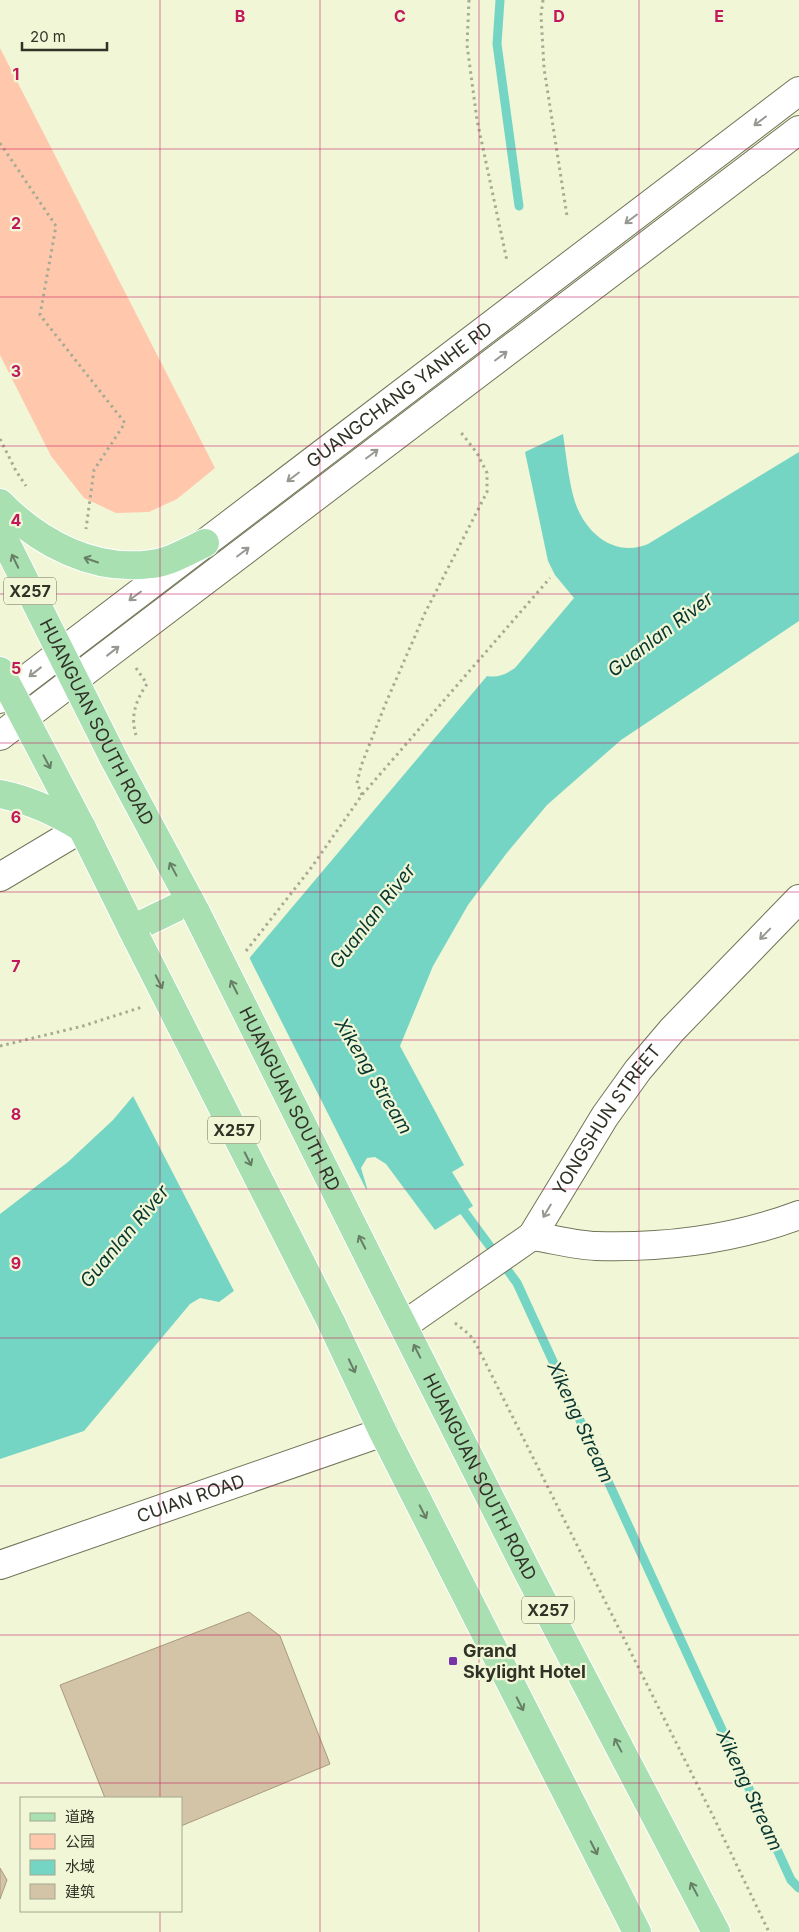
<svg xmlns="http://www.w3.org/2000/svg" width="799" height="1932" viewBox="0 0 799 1932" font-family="Inter,'Noto Sans SC',sans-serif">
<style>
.green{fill:#ffc8ac}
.water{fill:#75d5c4}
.pier{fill:#f1f6d6}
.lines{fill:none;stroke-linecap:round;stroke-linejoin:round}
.stream{stroke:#75d5c4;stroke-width:9}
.building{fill:#d4c4a7;stroke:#a9997e}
.minor-casing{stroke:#717559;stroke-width:30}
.major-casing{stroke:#fff;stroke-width:30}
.path{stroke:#a7ab93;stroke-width:3;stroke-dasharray:2.5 4;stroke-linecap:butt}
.minor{stroke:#fff;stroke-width:28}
.major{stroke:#a9e0b2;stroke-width:28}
.major-bridge-casing{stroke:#fff;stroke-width:30;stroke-linecap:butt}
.major-bridge{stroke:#a9e0b2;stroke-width:28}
.oneway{stroke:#989892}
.oneway2{stroke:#678065}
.grid{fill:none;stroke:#c2185b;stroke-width:1;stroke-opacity:0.55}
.poi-dot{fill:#7834a8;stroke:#f1f6d6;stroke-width:2}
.labels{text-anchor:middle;stroke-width:4.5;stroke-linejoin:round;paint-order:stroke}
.shield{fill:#f1f6d6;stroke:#6b6d5b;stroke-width:1}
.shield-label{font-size:16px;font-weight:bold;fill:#313226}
.street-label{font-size:18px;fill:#313226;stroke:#f1f6d6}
.poi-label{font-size:18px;font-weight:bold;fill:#313226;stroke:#f1f6d6;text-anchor:start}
.water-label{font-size:19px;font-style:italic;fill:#073630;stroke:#f1f6d6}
.grid-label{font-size:16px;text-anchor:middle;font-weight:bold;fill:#c2185b;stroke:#f1f6d6;stroke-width:4.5;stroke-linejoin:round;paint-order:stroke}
</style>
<rect width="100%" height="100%" fill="#f1f6d6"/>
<path class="green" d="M0,48L215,468L177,499L149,512L116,513L84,498L51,456L0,355Z"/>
<path class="water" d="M563,434C566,454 568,475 573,495C581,529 612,559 648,544L799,452V621L621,740L547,805L506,854L468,905L433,966L400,1046L464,1165L452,1172L473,1206L435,1230L386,1164L375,1157L367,1158L361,1168L367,1188L364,1194L219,1302L200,1298L190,1304L84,1431L0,1459V1214L68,1162L113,1120L487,676C499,678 506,674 515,668L574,598L555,575L548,561L525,452Z"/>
<path class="pier" d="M249,957L368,1193L366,1196L356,1204L235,1293L132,1094Z"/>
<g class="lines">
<path class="stream" d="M500,0L497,44L519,206
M458,1203L517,1283L791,1880L799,1888"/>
</g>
<path class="building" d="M249,1612L280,1636L330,1764L181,1826V1798H105L60,1685Z
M0,1868L7,1880L0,1899Z"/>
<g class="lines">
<g class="minor-casing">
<g id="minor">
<path id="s1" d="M0,699L799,91"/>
<path d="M0,736L799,130"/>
<path d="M0,877L82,828"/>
<path d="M532,1236C553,1239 575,1245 596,1246C664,1248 735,1239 799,1215"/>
<path id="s2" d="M404,1325L532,1236L605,1116L638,1070L672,1030L799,899"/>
<path id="s3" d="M0,1565L383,1432"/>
</g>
</g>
<g class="major-casing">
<g id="major">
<path d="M0,503C39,543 94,572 151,564C170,562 188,551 205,543"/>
<path id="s4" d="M0,531L114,759L196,912"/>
<path d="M0,671L82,828L137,939"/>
<path d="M0,794C30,800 56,812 82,828"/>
<path d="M132,929L190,901"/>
<path id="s5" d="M383,1286L527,1571L716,1932"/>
<path d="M331,1322L383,1432L637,1932"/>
</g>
</g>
<path class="path" d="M469,0L467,45L477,120L507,261
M543,0L541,15L544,68L567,216
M0,143L56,226L40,315L125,423L94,470L86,529
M0,439L16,471L26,486
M136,668L147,684C136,700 130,716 136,735
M362,795L357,783L361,766L385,705L425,613L487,492V473L477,453L459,430
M246,951L311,868L362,795L550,578
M0,1046L83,1026L142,1007
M455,1323L470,1335L476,1344L714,1818L769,1932"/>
<use href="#minor" class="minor"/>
<use href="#major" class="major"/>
<g class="major-bridge-casing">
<g id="major-bridge">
<path id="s6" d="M196,912L383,1286"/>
<path d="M137,939L331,1322"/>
</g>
</g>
<use href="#major-bridge" class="major-bridge"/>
</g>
<defs><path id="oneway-shaft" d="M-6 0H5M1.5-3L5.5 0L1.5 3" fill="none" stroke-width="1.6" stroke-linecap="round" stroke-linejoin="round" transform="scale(1.25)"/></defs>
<g class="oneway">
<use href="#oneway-shaft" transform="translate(760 121) rotate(143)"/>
<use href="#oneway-shaft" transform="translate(631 219) rotate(143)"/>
<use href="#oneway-shaft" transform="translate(501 356) rotate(-37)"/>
<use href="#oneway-shaft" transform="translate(372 454) rotate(-37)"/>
<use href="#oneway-shaft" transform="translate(293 477) rotate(143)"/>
<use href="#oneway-shaft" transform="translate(243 552) rotate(-37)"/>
<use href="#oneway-shaft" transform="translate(135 596) rotate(143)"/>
<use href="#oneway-shaft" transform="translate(113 651) rotate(-38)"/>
<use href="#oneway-shaft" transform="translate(35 672) rotate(142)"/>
<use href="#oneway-shaft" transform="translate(765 934) rotate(134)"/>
<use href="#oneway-shaft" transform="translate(547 1211) rotate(121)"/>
</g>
<g class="oneway2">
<use href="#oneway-shaft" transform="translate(91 560) rotate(-161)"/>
<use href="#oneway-shaft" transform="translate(15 561) rotate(-116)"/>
<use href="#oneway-shaft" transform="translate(47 762) rotate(62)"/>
<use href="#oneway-shaft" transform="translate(173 869) rotate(-118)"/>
<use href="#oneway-shaft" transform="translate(159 982) rotate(63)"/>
<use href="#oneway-shaft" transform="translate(234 987) rotate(-117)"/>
<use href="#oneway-shaft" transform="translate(248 1159) rotate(63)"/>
<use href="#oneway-shaft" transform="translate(362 1242) rotate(-117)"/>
<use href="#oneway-shaft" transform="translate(417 1351) rotate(-117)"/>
<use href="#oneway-shaft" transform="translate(352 1366) rotate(65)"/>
<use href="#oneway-shaft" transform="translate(423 1512) rotate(63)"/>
<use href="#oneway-shaft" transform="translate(520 1704) rotate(63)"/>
<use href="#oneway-shaft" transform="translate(618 1745) rotate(-118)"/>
<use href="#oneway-shaft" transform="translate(594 1848) rotate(63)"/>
<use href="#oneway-shaft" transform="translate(694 1889) rotate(-118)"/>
</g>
<path class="grid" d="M160,0V1798M320,0V1932M479,0V1932M639,0V1932M0,149H799M0,297H799M0,446H799M0,594H799M0,743H799M0,892H799M0,1040H799M0,1189H799M0,1338H799M0,1486H799M0,1635H799M0,1783H799M160,1911V1932"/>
<rect class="poi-dot" x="448" y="1656" width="10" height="10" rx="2.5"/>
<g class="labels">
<g class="shield">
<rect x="4" y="577.5" width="52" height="27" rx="4"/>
<rect x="208" y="1116.5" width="52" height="27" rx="4"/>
<rect x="522" y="1596.5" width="52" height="27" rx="4"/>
</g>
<g class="shield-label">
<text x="30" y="597">X257</text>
<text x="234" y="1136">X257</text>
<text x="548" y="1616">X257</text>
</g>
<g class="street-label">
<text dy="6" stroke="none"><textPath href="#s1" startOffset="502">GUANGCHANG YANHE RD</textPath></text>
<text dy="6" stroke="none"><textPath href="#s4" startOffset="214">HUANGUAN SOUTH ROAD</textPath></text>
<text dy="6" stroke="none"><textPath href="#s6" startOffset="209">HUANGUAN SOUTH RD</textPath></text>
<text dy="6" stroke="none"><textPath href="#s2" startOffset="294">YONGSHUN STREET</textPath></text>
<text dy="6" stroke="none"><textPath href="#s5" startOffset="214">HUANGUAN SOUTH ROAD</textPath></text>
<text dy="6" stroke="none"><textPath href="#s3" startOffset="202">CUIAN ROAD</textPath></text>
</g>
<g class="poi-label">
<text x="463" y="1657">Grand<tspan x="463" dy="21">Skylight Hotel</tspan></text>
</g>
<g class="water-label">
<text transform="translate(660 634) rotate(-37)" y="7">Guanlan River</text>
<text transform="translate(372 916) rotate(-52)" y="7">Guanlan River</text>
<text transform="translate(374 1076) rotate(59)" y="7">Xikeng Stream</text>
<text transform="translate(124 1236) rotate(-50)" y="7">Guanlan River</text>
<text transform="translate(581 1422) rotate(65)" y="7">Xikeng Stream</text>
<text transform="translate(750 1790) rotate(65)" y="7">Xikeng Stream</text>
</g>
</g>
<g class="grid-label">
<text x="240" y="22">B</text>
<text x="400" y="22">C</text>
<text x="559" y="22">D</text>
<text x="719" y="22">E</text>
<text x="16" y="80">1</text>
<text x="16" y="229">2</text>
<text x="16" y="377">3</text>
<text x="16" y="526">4</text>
<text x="16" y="674">5</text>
<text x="16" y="823">6</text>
<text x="16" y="972">7</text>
<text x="16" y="1120">8</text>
<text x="16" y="1269">9</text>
</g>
<rect x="20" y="1797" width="162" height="115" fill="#f1f6d6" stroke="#a4a890"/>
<rect x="30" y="1813" width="25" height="8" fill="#a9e0b2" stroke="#a4a890"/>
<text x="65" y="1822" font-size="15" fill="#313226">道路</text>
<rect x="30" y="1834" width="25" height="15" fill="#ffc8ac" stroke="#a4a890"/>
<text x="65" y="1847" font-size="15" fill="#313226">公园</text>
<rect x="30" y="1860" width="25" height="15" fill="#75d5c4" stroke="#a4a890"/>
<text x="65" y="1872" font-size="15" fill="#313226">水域</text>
<rect x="30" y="1884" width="25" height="15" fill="#d4c4a7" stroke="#a4a890"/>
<text x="65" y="1897" font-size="15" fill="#313226">建筑</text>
<path d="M22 42v8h85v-8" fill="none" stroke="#313226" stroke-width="2.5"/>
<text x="30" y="42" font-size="15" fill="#313226" stroke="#f1f6d6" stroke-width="4" paint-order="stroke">20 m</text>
</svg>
